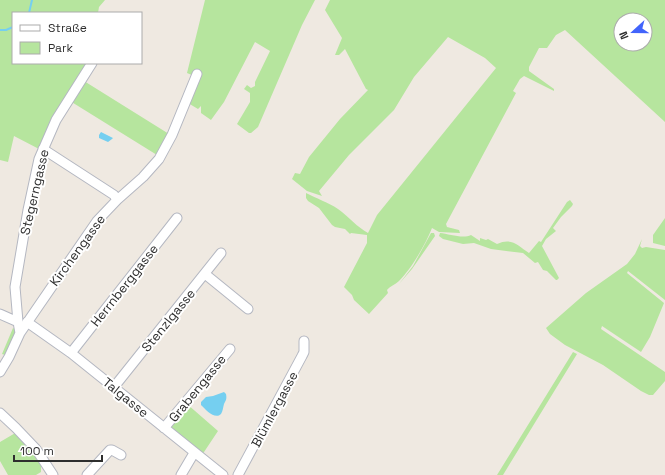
<svg xmlns="http://www.w3.org/2000/svg" width="665" height="475" viewBox="0 0 665 475" font-family="'Space Grotesk',sans-serif">
<style>
.green{fill:#b6e59e;fill-rule:evenodd}
.water{fill:#75cff0}
.lines{fill:none;stroke-linecap:round;stroke-linejoin:round}
.stream{stroke:#75cff0;stroke-width:2}
.minor-casing{stroke:#b4b7c1;stroke-width:11}
.minor{stroke:#fff;stroke-width:9}
.labels{text-anchor:middle;stroke-width:4;stroke-linejoin:round;paint-order:stroke}
.street-label{font-size:13px;fill:#2e2e2e;stroke:#fff}
</style>
<rect width="100%" height="100%" fill="#efe9e1"/>
<path class="green" d="M0,0H105L99,7L98,13H13V63H87L39,149L14,136L8,162L0,160Z
M205,0H315L302,25L258,127L251,133H249L237,124L250,102V93L244,89L247,85L251,88L255,86V82L270,51L255,42L224,102L211,120L201,113V106L198,109L188,103L199,78L187,73Z
M330,0H665V122L565,30L556,35L547,48H539L529,67V71L554,89V91L524,76L520,79L513,91L516,93L446,224L447,227L459,230L460,233L439,232L432,228C425,245 412,268 399,281C395,285 390,286 387,290L388,293L369,314L354,300L352,295L344,287L367,243V235L351,233L350,234L345,229L335,227L332,225L319,208L308,201L306,198V193C317,199 328,202 338,209C349,217 357,227 368,233L377,215L496,68L485,58L448,37L414,77L394,110L349,155L319,191L322,196L307,191L292,179L295,173L300,174L309,157L340,119L368,90L366,89L345,49L339,55H335L342,38L325,10ZM621,20H645V44H621Z
M84,81L169,134L157,155L70,101Z
M570,200L573,204L572,206L561,217L553,228L556,231L546,239L542,246L559,278L557,280H556L547,271L543,270L538,262L535,263L523,253L491,249L474,243L463,244L443,239L439,236L440,233C449,234 463,239 471,235L480,241V238L486,240L488,239L497,244C512,237 518,246 529,253L539,241L541,242L567,202Z
M665,218V246L653,243V235Z
M431,233H434L435,236L412,269L399,284L413,266Z
M642,239L640,246L642,248L646,247L665,250V300L628,271L627,273L664,303L650,337L641,352L602,326L601,329L665,372V381L653,395H649L641,391L603,365L565,345L550,334L546,328L586,293L627,264L635,254Z
M13,328L16,330L8,356L2,354Z
M573,352L577,354L503,475H497Z
M187,404L218,431L202,455L171,429V425Z
M17,432L31,448L41,464V472L36,475H8L0,461V442Z"/>
<path class="water" d="M101,132L113,138L112,139L108,142L99,138V135Z
M224,392L226,394C227,399 226,400 224,404C223,407 223,411 221,414C215,420 206,410 201,405V402L206,397L213,396Z"/>
<g class="lines">
<path class="stream" d="M29,13L32,0
M0,30H6L13,27"/>
<g class="minor-casing">
<path id="minor" d="M43,149L114,195L117,200
M205,274L248,309
M0,314L18,322
M27,322L71,353L223,475
M20,333L18,322L15,287L28,210L39,159L56,120L92,63
M71,353L177,218
M0,372L9,357L20,333L97,221L117,200L143,177L159,159L172,135L197,74
M114,387L221,253
M0,413L16,428L36,449L53,475
M164,428L230,349
M87,475L110,450H112L121,455
M181,475L194,453
M238,475L302,356L304,352V341"/>
</g>
<use href="#minor" class="minor"/>
</g>
<g class="labels">
<g class="street-label">
<text transform="translate(34 192) rotate(-77)" y="5">Stegerngasse</text>
<text transform="translate(77 250) rotate(-54)" y="5">Kirchengasse</text>
<text transform="translate(124 285) rotate(-52)" y="5">Herrnberggasse</text>
<text transform="translate(168 320) rotate(-51)" y="5">Stenzlgasse</text>
<text transform="translate(197 388) rotate(-51)" y="5">Grabengasse</text>
<text transform="translate(126 397) rotate(39)" y="5">Talgasse</text>
<text transform="translate(274 409) rotate(-62)" y="5">Blümlergasse</text>
</g>
</g>
<rect x="12" y="12" width="130" height="52" fill="#ffffff" stroke="#ababab"/>
<rect x="20" y="25" width="20" height="6" fill="#ffffff" stroke="#ababab"/>
<text x="48" y="32" font-size="12" fill="#2e2e2e">Straße</text>
<rect x="20" y="42" width="20" height="12" fill="#b6e59e" stroke="#ababab"/>
<text x="48" y="52" font-size="12" fill="#2e2e2e">Park</text>
<g transform="translate(633 32) rotate(249)"><circle r="19" fill="#ffffff" stroke="#ababab"/>
<path d="M0-3L7 15L0 10L-7 15Z" fill="#4264fb"/>
<text y="-6" font-size="11" font-weight="bold" text-anchor="middle" fill="#2e2e2e">N</text>
</g>
<path d="M14 455v6h88v-6" fill="none" stroke="#2e2e2e" stroke-width="2"/>
<text x="20" y="455" font-size="12" fill="#2e2e2e" stroke="#ffffff" stroke-width="3" paint-order="stroke">100 m</text>
</svg>
